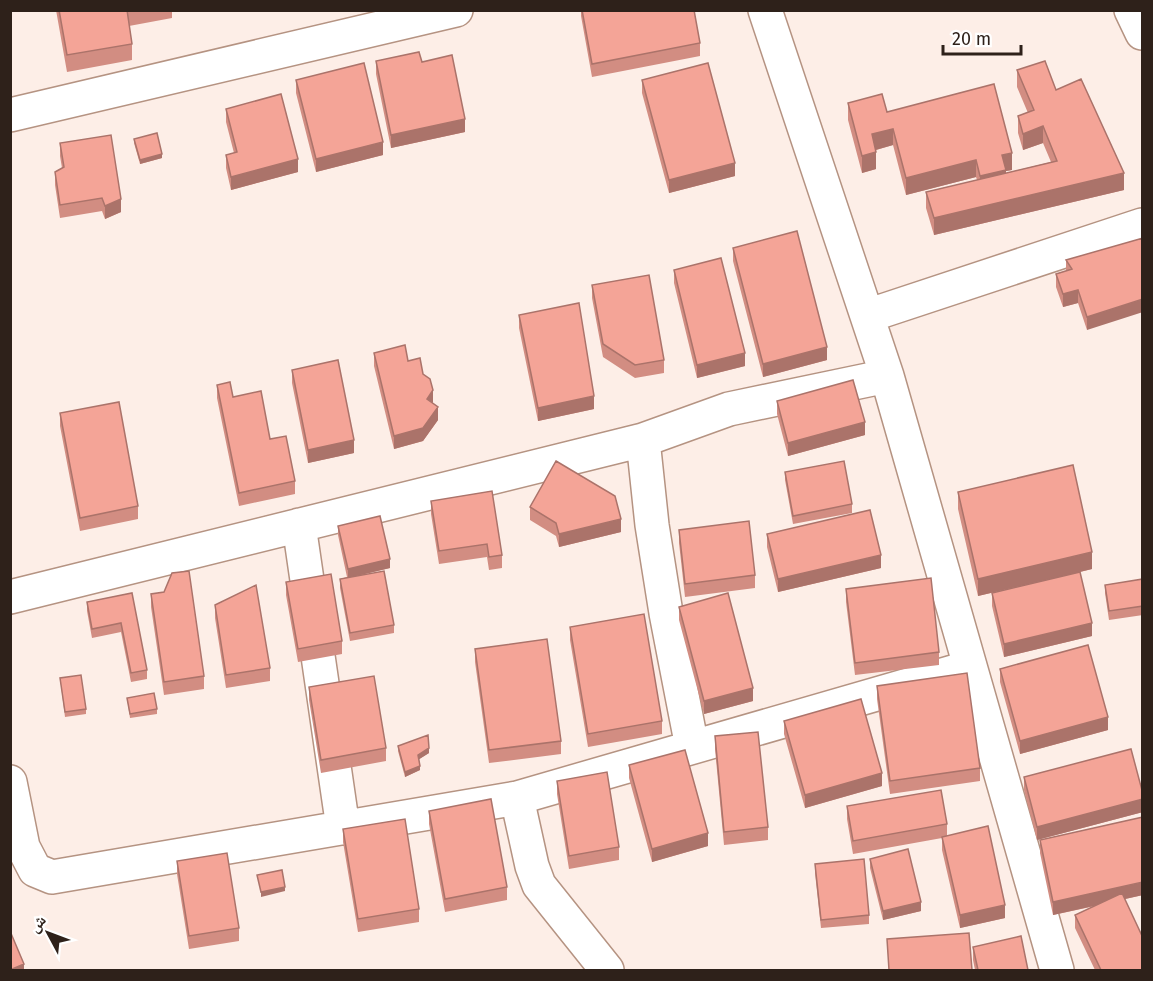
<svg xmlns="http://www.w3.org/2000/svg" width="1153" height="981" viewBox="0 0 1153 981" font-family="'Fira Sans','Noto Naskh Arabic',sans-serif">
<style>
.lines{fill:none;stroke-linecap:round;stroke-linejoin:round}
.minor-casing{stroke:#b59382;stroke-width:36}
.major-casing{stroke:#b59382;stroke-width:36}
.minor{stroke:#fff;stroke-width:33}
.major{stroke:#fff;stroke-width:33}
.wall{fill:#d28d82}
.shaded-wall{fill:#ab736a}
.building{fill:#f4a497;stroke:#ab736a;stroke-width:1.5}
</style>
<rect width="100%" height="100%" fill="#fdeee7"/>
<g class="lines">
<g class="minor-casing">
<path id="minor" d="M765,10L887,376L1057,970
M10,115L456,10
M867,316L1142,225
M643,440L652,525L666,613L692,747
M299,525L343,828
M10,597L643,440L729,409L887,376
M10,782L23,847L35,870L52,877L517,798L970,667
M517,798L532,866L539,885L607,970"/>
</g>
<g class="major-casing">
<path id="major" d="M1131,10L1142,33"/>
</g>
<use href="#minor" class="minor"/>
<use href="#major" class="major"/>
</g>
<path class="wall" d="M56,10H172V18L129,26L132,44V60L67,72Z
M581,10H694L700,43V56L592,77L581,16Z
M376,61L422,62L465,132L391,148L376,74Z
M1017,70L1056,90L1124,190L934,235L926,208V192L977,180L976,177L906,195L893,145L876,150V169L862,173L848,120V103L887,112L1012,170L1006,171V173L1051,162L1043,143L1023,150L1018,133V116L1028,113L1017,87Z
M296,80L383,155L316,172L296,93Z
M642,80L735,176L669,193L642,93Z
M226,109L298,172L231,190L226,168V155L234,153L226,122Z
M134,139L162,158L140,164L134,143Z
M60,143L121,212L105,219L102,211L60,218L55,185V172L62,168L60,156Z
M1143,238L1087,330L1078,303L1063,307L1056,287V274L1066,271V260Z
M733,248L827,360L763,377L733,261Z
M674,270L745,366L697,378L674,283Z
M592,285L664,360V373L635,378L603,357L592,298Z
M519,315L594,409L538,421L519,328Z
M374,353L408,361L423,374L438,420L423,441L394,449L374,366Z
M292,370L354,453L308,463L292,383Z
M217,385L233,397L270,439L295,481V494L239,506L217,398Z
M777,401L865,435L788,456L777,414Z
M60,413L138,506V519L80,531L60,426Z
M785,472L852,504V513L793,524L785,480Z
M958,492L1092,569L1080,572L1092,636L1004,657L992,606V593L1078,572L978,596L958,509Z
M431,501L502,555V568L489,570L487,557L439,564L431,514Z
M530,507L621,532L559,547L556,536L530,520Z
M338,526L390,568L365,574L394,625V633L350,641L340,588V579L347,577L338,535Z
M679,530L755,575V588L685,597L679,543Z
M767,534L881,568L778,592L767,547Z
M1143,579V615L1109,620L1105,593V585Z
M286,582L342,641V654L298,662L286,595Z
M846,589L939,652V665L855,675L846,602Z
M132,593L147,670V679L131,682L121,632L92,638L87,611V602Z
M151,594L204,676V689L164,695L151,607Z
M215,605L270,668V681L226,688L215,618Z
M679,607L753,701L704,714L679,620Z
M570,627L662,721V734L588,747L570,640Z
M475,649L561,741V754L489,763L475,662Z
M1000,669L1108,730L1020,754L1000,682Z
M60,678L86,709V714L65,717Z
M877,686L980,768V781L890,794L877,699Z
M309,687L386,748V761L321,773L309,700Z
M127,698L157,709V714L130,718Z
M784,721L882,786L805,808L784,734Z
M715,736L768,827V840L724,845L715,749Z
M398,746L429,753L419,759L420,770L405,777L398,751Z
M629,765L708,846L652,862L629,778Z
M1024,777L1143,794V812L1037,840L1024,790Z
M557,781L619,847V860L569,869L557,794Z
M847,806L947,824V836L1005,918L960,928L942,850V838L853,854L847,819Z
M429,811L507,887V900L445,912L429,824Z
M343,829L419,909V922L358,932L343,842Z
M1040,840L1143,895L1125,899L1143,970H1095L1075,928V915L1095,906L1053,915L1040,853Z
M870,859L921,911L883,920L870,868Z
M177,861L239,928V941L189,949L177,874Z
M815,864L869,915V924L821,928L815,873Z
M973,947L1028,970H975L973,960Z"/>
<path class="shaded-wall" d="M465,119V132L391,148V135Z
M1043,126V143L1023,150V134Z
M893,129V145L872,151V134Z
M383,142V155L316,172V159Z
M876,152V169L862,173V156Z
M1012,153V170L1006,171V186L980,193V176L1002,155Z
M162,154V158L140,164V160Z
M298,159V172L231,190V177Z
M976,160V177L906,195V178Z
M735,163V176L669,193V180Z
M1124,173V190L934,235V218Z
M121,199V212L105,219V206Z
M1078,290V303L1063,307V294Z
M1143,299V312L1087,330V317Z
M827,347V360L763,377V364Z
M745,353V366L697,378V365Z
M433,390V403L427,399Z
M594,396V409L538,421V408Z
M438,407V420L423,441L394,449V436Z
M865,422V435L788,456V443Z
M354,440V453L308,463V450Z
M621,519V532L559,547V534Z
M1092,552V569L978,596V579Z
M881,555V568L778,592V579Z
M390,559V568L348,578V569Z
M1092,623V636L1004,657V644Z
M753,688V701L704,714V701Z
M1108,717V730L1020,754V741Z
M429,748V753L418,760V755Z
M420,766V770L405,777V772Z
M882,773V786L805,808V795Z
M1143,799V812L1037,840V827Z
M708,833V846L652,862V849Z
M1143,882V895L1053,915V902Z
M285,887V891L261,897V892Z
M921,902V911L883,920V911Z
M1005,905V918L960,928V915Z
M24,964V970H10Z"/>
<path class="building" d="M59,10H127L132,44L67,55Z
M582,10H694L700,43L592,64Z
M419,52L422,62L452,55L465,119L391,135L376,61Z
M1045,61L1056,90L1081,79L1124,173L934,218L926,192L1057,161L1043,126L1023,134L1018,116L1034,110L1017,70Z
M364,63L383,142L316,159L296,80Z
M708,63L735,163L669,180L642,80Z
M994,84L1012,153L1002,155L1006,170L980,176L976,160L906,178L893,129L872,134L876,152L862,156L848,103L882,94L887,112Z
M281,94L298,159L231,177L226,155L237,152L226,109Z
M157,133L162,154L140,160L134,139Z
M111,135L121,199L105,206L102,198L60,205L55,172L64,167L60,143Z
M797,231L827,347L763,364L733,248Z
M1143,238V299L1087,317L1078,290L1063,294L1056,274L1072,269L1066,260Z
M721,258L745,353L697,365L674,270Z
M649,275L664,360L635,365L603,344L592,285Z
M579,303L594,396L538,408L519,315Z
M405,345L408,361L420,358L423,374L430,379L433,390L427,399L438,407L423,428L394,436L374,353Z
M338,360L354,440L308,450L292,370Z
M853,380L865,422L788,443L777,401Z
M230,382L233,397L261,391L270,439L286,436L295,481L239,493L217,385Z
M119,402L138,506L80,518L60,413Z
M556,461L615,496L621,519L559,534L556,523L530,507Z
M844,461L852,504L793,516L785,472Z
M1073,465L1092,552L978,579L958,492Z
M492,491L502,555L489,557L487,544L439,551L431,501Z
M870,510L881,555L778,579L767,534Z
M380,516L390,559L348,569L338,526Z
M749,521L755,575L685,584L679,530Z
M189,571L204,676L164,682L151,594L164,592L172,573Z
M384,571L394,625L350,633L340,579Z
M1080,572L1092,623L1004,644L992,593Z
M331,574L342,641L298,649L286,582Z
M931,578L939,652L855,663L846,589Z
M1143,579V606L1109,611L1105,585Z
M256,585L270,668L226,675L215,605Z
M132,593L147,670L131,673L121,623L92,629L87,602Z
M728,593L753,688L704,701L679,607Z
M644,614L662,721L588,734L570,627Z
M547,639L561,741L489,750L475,649Z
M1088,645L1108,717L1020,741L1000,669Z
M967,673L980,768L890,781L877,686Z
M81,675L86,709L65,712L60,678Z
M374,676L386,748L321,760L309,687Z
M154,693L157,709L130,714L127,698Z
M861,699L882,773L805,795L784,721Z
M758,732L768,827L724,832L715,736Z
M428,735L429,748L418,755L420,766L405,772L398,746Z
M1131,749L1143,794V799L1037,827L1024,777Z
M685,750L708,833L652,849L629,765Z
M607,772L619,847L569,856L557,781Z
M941,790L947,824L853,841L847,806Z
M491,799L507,887L445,899L429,811Z
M1143,817V882L1053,902L1040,840Z
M405,819L419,909L358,919L343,829Z
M988,826L1005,905L960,915L942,837Z
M908,849L921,902L883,911L870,859Z
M227,853L239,928L189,936L177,861Z
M864,859L869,915L821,920L815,864Z
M282,870L285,887L261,892L257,875Z
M1122,893L1143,938V970H1101L1075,915Z
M10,931L24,964L10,970Z
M969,933L972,970H889L887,939Z
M1021,936L1028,970H978L973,947Z"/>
<rect width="1153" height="981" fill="none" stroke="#2e211a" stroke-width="24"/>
<g transform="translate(48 933) rotate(311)" stroke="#ffffff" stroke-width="4.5" paint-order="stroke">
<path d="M0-4.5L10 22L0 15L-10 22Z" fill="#2e211a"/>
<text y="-9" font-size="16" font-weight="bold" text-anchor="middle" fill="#2e211a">ش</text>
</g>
<path d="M943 45v9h78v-9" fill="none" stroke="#2e211a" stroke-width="3"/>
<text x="952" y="45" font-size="18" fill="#2e211a" stroke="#ffffff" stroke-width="4.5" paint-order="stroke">20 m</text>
</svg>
